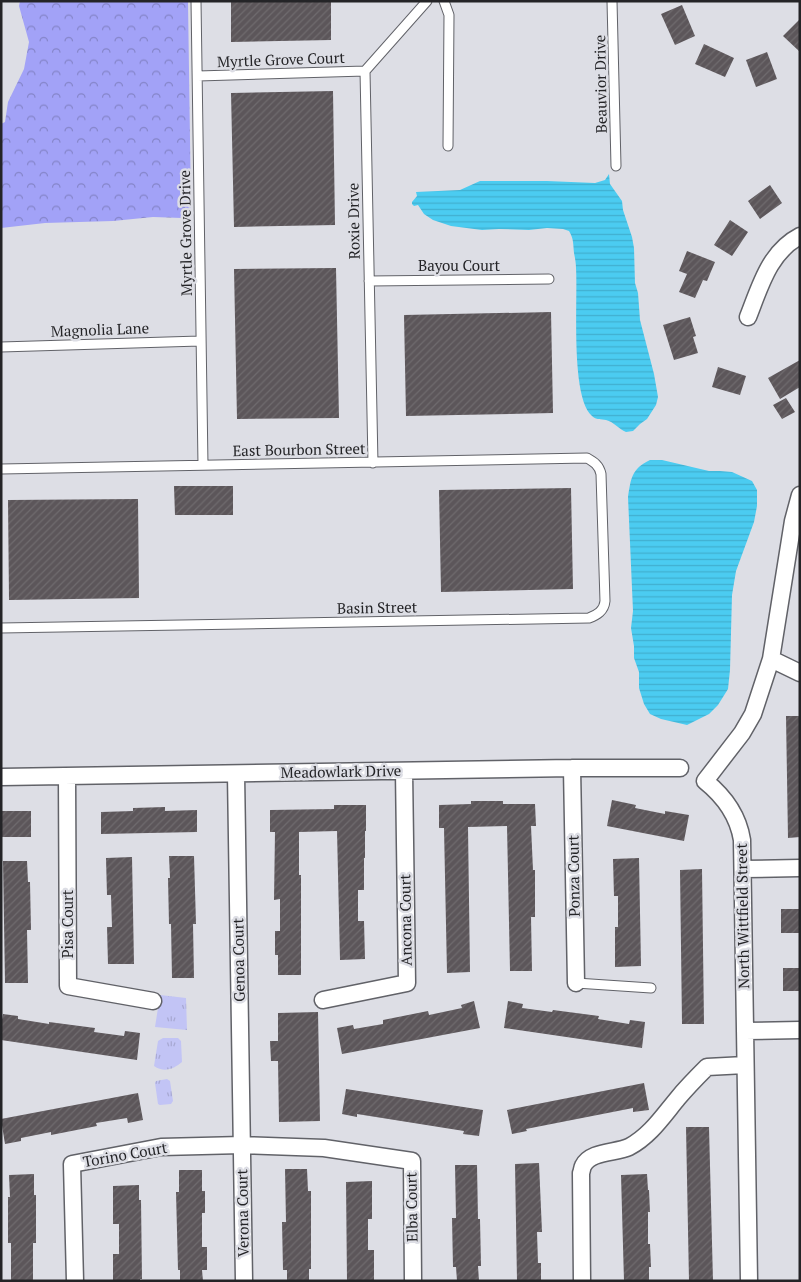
<svg xmlns="http://www.w3.org/2000/svg" width="801" height="1282" viewBox="0 0 801 1282" font-family="'PT Serif',serif">
<style>
.forest{fill:url(#forest-crowns)}
.park{fill:url(#park-tufts)}
.water{fill:url(#water-rules)}
.building{fill:url(#building-hatch)}
.lines{fill:none;stroke-linecap:round;stroke-linejoin:round}
.lane-casing{stroke:#616268;stroke-width:11}
.street-casing{stroke:#616268;stroke-width:19}
.lane{stroke:#fff;stroke-width:9}
.street{stroke:#fff;stroke-width:16}
.labels{text-anchor:middle;stroke-width:5;stroke-linejoin:round;paint-order:stroke}
.street-label{font-size:15px;fill:#242427;stroke:#dddee5}
</style>
<defs>
<pattern id="forest-crowns" width="20" height="18" patternUnits="userSpaceOnUse" patternTransform="scale(1.25)"><rect width="20" height="18" fill="#a2a2f7"/><path d="M2 6a3 3 0 1 1 6 0M12 15a3 3 0 1 1 6 0" fill="none" stroke="#8484c8"/></pattern>
<pattern id="park-tufts" width="24" height="20" patternUnits="userSpaceOnUse" patternTransform="scale(1.25)"><rect width="24" height="20" fill="#c2c4f5"/><path d="M3 7l-1-3M5 7V3M7 7l1-3M15 17l-1-3M17 17v-4M19 17l1-3" fill="none" stroke="#a7a8d2"/></pattern>
<pattern id="water-rules" width="6" height="5" patternUnits="userSpaceOnUse" patternTransform="scale(1.25)"><rect width="6" height="5" fill="#4bccf1"/><path d="M0 2.5h6" fill="none" stroke="#41afcf"/></pattern>
<pattern id="building-hatch" width="6" height="6" patternUnits="userSpaceOnUse" patternTransform="scale(1.25)"><rect width="6" height="6" fill="#5c565a"/><path d="M-1 1l2-2M0 6l6-6M5 7l2-2" fill="none" stroke="#6f6b6e"/></pattern>
</defs>
<rect width="100%" height="100%" fill="#dddee5"/>
<path class="forest" d="M20,1H188L191,208L182,218L153,217L113,221L45,223L1,228V124L5,122L8,102L24,69L29,42L19,6Z"/>
<path class="park" d="M160,995L186,998L187,1030L155,1027Z
M163,1038H178L181,1041L182,1062C174,1069 164,1073 154,1066L158,1041Z
M167,1079L170,1081L173,1101L171,1104L160,1105L158,1104L155,1083L156,1081Z"/>
<path class="water" d="M609,174L610,184L622,201L623,210L632,237L634,248L635,283L638,293L640,320L654,374L658,397L656,405L647,419L640,424L633,431L626,432C619,429 614,422 606,420C601,419 596,420 592,416C570,397 578,299 576,268C576,263 575,258 574,253C573,245 574,239 569,231L563,229L547,228L529,230L499,229L482,230L451,226L433,220L424,214L418,205L414,206L412,204V202L417,196L416,192L460,190L480,181H547L595,183L605,180Z
M650,460H662L709,471H720L732,472L752,481L757,490V506L754,522L736,571L732,595L730,670L728,689L718,705L709,714L687,725L661,719L650,714L644,704L639,688V672L634,658V646L631,628L633,611L628,497C631,479 631,469 650,460Z"/>
<path class="building" d="M231,1H331V40L231,42Z
M682,5L695,36L675,45L661,14Z
M800,19V52L783,36Z
M704,44L734,58L725,77L695,64Z
M767,52L777,79L756,87L746,60Z
M333,91L335,225L234,227L231,93Z
M770,185L782,203L760,219L748,201Z
M730,220L748,232L732,256L714,245Z
M687,251L715,262L707,281L703,280L695,298L679,292L687,274L679,271Z
M336,268L339,418L237,419L234,269Z
M551,312L553,413L406,416L404,315Z
M690,317L696,336L693,337L698,353L674,360L663,325Z
M800,360V387L780,399L768,378Z
M718,367L746,376L740,395L712,387Z
M786,398L795,412L782,419L773,405Z
M174,486H233V515H175Z
M571,488L573,589L441,592L439,490Z
M138,499L139,598L9,600L8,500Z
M786,716H800V837L788,838Z
M612,800L636,805L635,808L665,814V811L689,815L684,841L607,826Z
M471,801H503V804H535L536,826H531L533,870H535V917H531L532,971H510L507,826L468,827L470,972L447,973L444,828H439V805L471,804Z
M334,805H366V831H365V858H364V890H358V921H364L365,959L340,960L337,831L299,832V875H301V975H278V955H275V931H280V899L274,900L275,832H270V810L334,809Z
M165,807V811L197,810V832L101,834V812L133,811V808Z
M1,811H31V837H1Z
M169,856H194L196,924H193L194,978H172L171,924H169L168,878H170Z
M132,857L134,964H108L107,927H112L111,895H107L106,858Z
M639,858L641,966L615,967V927H618V896H614L613,859Z
M3,861H27L28,882H30L31,930H27L28,983H5Z
M702,869L704,1024H682L680,870Z
M781,909H800V933H781Z
M783,968H800V991H783Z
M474,1001L480,1028L342,1054L337,1028L353,1025L354,1029L383,1024V1020L428,1011L429,1015L462,1008L461,1005Z
M508,1001L523,1004L522,1008L552,1012L553,1010L599,1016L598,1019L629,1024L630,1020L645,1022L642,1048L504,1028Z
M318,1012L320,1121L279,1122L278,1061H271L270,1041H278V1013Z
M3,1014L18,1016V1019L49,1024V1022L95,1028L94,1032L124,1036L125,1031L140,1033L137,1060L1,1040V1025Z
M644,1083L649,1110L633,1112V1108L526,1129L527,1131L512,1134L507,1110Z
M346,1089L483,1110L479,1136L463,1134L464,1131L357,1114V1117L342,1114Z
M138,1093L143,1120L128,1123L127,1118L96,1123L97,1126L51,1135V1132L21,1138V1141L5,1144L1,1119Z
M686,1127H709L713,1281H689Z
M539,1163L542,1232H537L538,1263H541V1281H517L515,1164Z
M455,1165H477L478,1219H480L481,1266H478L479,1281H457L456,1267H453L452,1218H456Z
M285,1169H307L308,1191H311V1269H309V1281H287V1270H283L282,1222H286Z
M179,1170H202V1191H205V1213H202V1247H207V1270H202L203,1281H180V1270H178L176,1192H179Z
M34,1174V1195H36V1243H33V1281H11V1243H8V1197H10L9,1175Z
M647,1174L648,1190H649L650,1212H648V1244H650L651,1267H649V1281H624L621,1175Z
M372,1181V1219H368V1250H374V1281H347L346,1182Z
M139,1185V1200H141L142,1279H140V1281H113V1254H119V1224H113V1186Z"/>
<g class="lines">
<g class="lane-casing">
<path id="lane" d="M196,1L203,465
M444,1L449,15L448,146
M612,1L616,166
M198,76L365,71
M369,281L549,279
M1,347L200,341
M373,463L365,71L427,1
M1,469L587,458C594,462 599,465 601,474L605,601C604,611 597,615 589,618L1,628
M576,983L651,988"/>
</g>
<g class="street-casing">
<path id="street" d="M748,317C760,287 769,252 800,236
M771,659L800,673
M572,768L576,983
M236,774L244,1281
M67,776L68,986L153,1001
M1,777L572,768H680
M743,869L800,868
M323,1000L407,983L404,771
M745,1031L800,1030
M75,1281L72,1164L161,1147L242,1145L324,1148L412,1161L413,1281
M582,1281L581,1173C582,1171 582,1168 583,1166C590,1151 616,1153 629,1147C650,1136 663,1116 678,1098C687,1087 697,1077 707,1067L745,1065
M749,1281L742,840C738,815 725,797 705,781L742,733L753,714L771,659L793,521L800,495"/>
</g>
<use href="#lane" class="lane"/>
<use href="#street" class="street"/>
</g>
<g class="labels">
<g class="street-label">
<text transform="translate(281 60) rotate(-2)" y="5">Myrtle Grove Court</text>
<text transform="translate(601 84) rotate(-91)" y="5">Beauvior Drive</text>
<text transform="translate(354 221) rotate(-91)" y="5">Roxie Drive</text>
<text transform="translate(186 233) rotate(-91)" y="5">Myrtle Grove Drive</text>
<text x="459" y="271">Bayou Court</text>
<text transform="translate(100 330) rotate(-2)" y="5">Magnolia Lane</text>
<text transform="translate(299 450) rotate(-1)" y="5">East Bourbon Street</text>
<text transform="translate(377 608) rotate(-1)" y="5">Basin Street</text>
<text transform="translate(341 772) rotate(-1)" y="5">Meadowlark Drive</text>
<text transform="translate(574 876) rotate(-91)" y="5">Ponza Court</text>
<text transform="translate(743 916) rotate(-91)" y="5">North Wittfield Street</text>
<text transform="translate(406 920) rotate(-91)" y="5">Ancona Court</text>
<text transform="translate(68 924) rotate(-90)" y="5">Pisa Court</text>
<text transform="translate(239 960) rotate(-91)" y="5">Genoa Court</text>
<text transform="translate(125 1155) rotate(-10)" y="5">Torino Court</text>
<text transform="translate(412 1207) rotate(-91)" y="5">Elba Court</text>
<text transform="translate(243 1213) rotate(-91)" y="5">Verona Court</text>
</g>
</g>
<rect width="801" height="1282" fill="none" stroke="#242427" stroke-width="5"/>
</svg>
